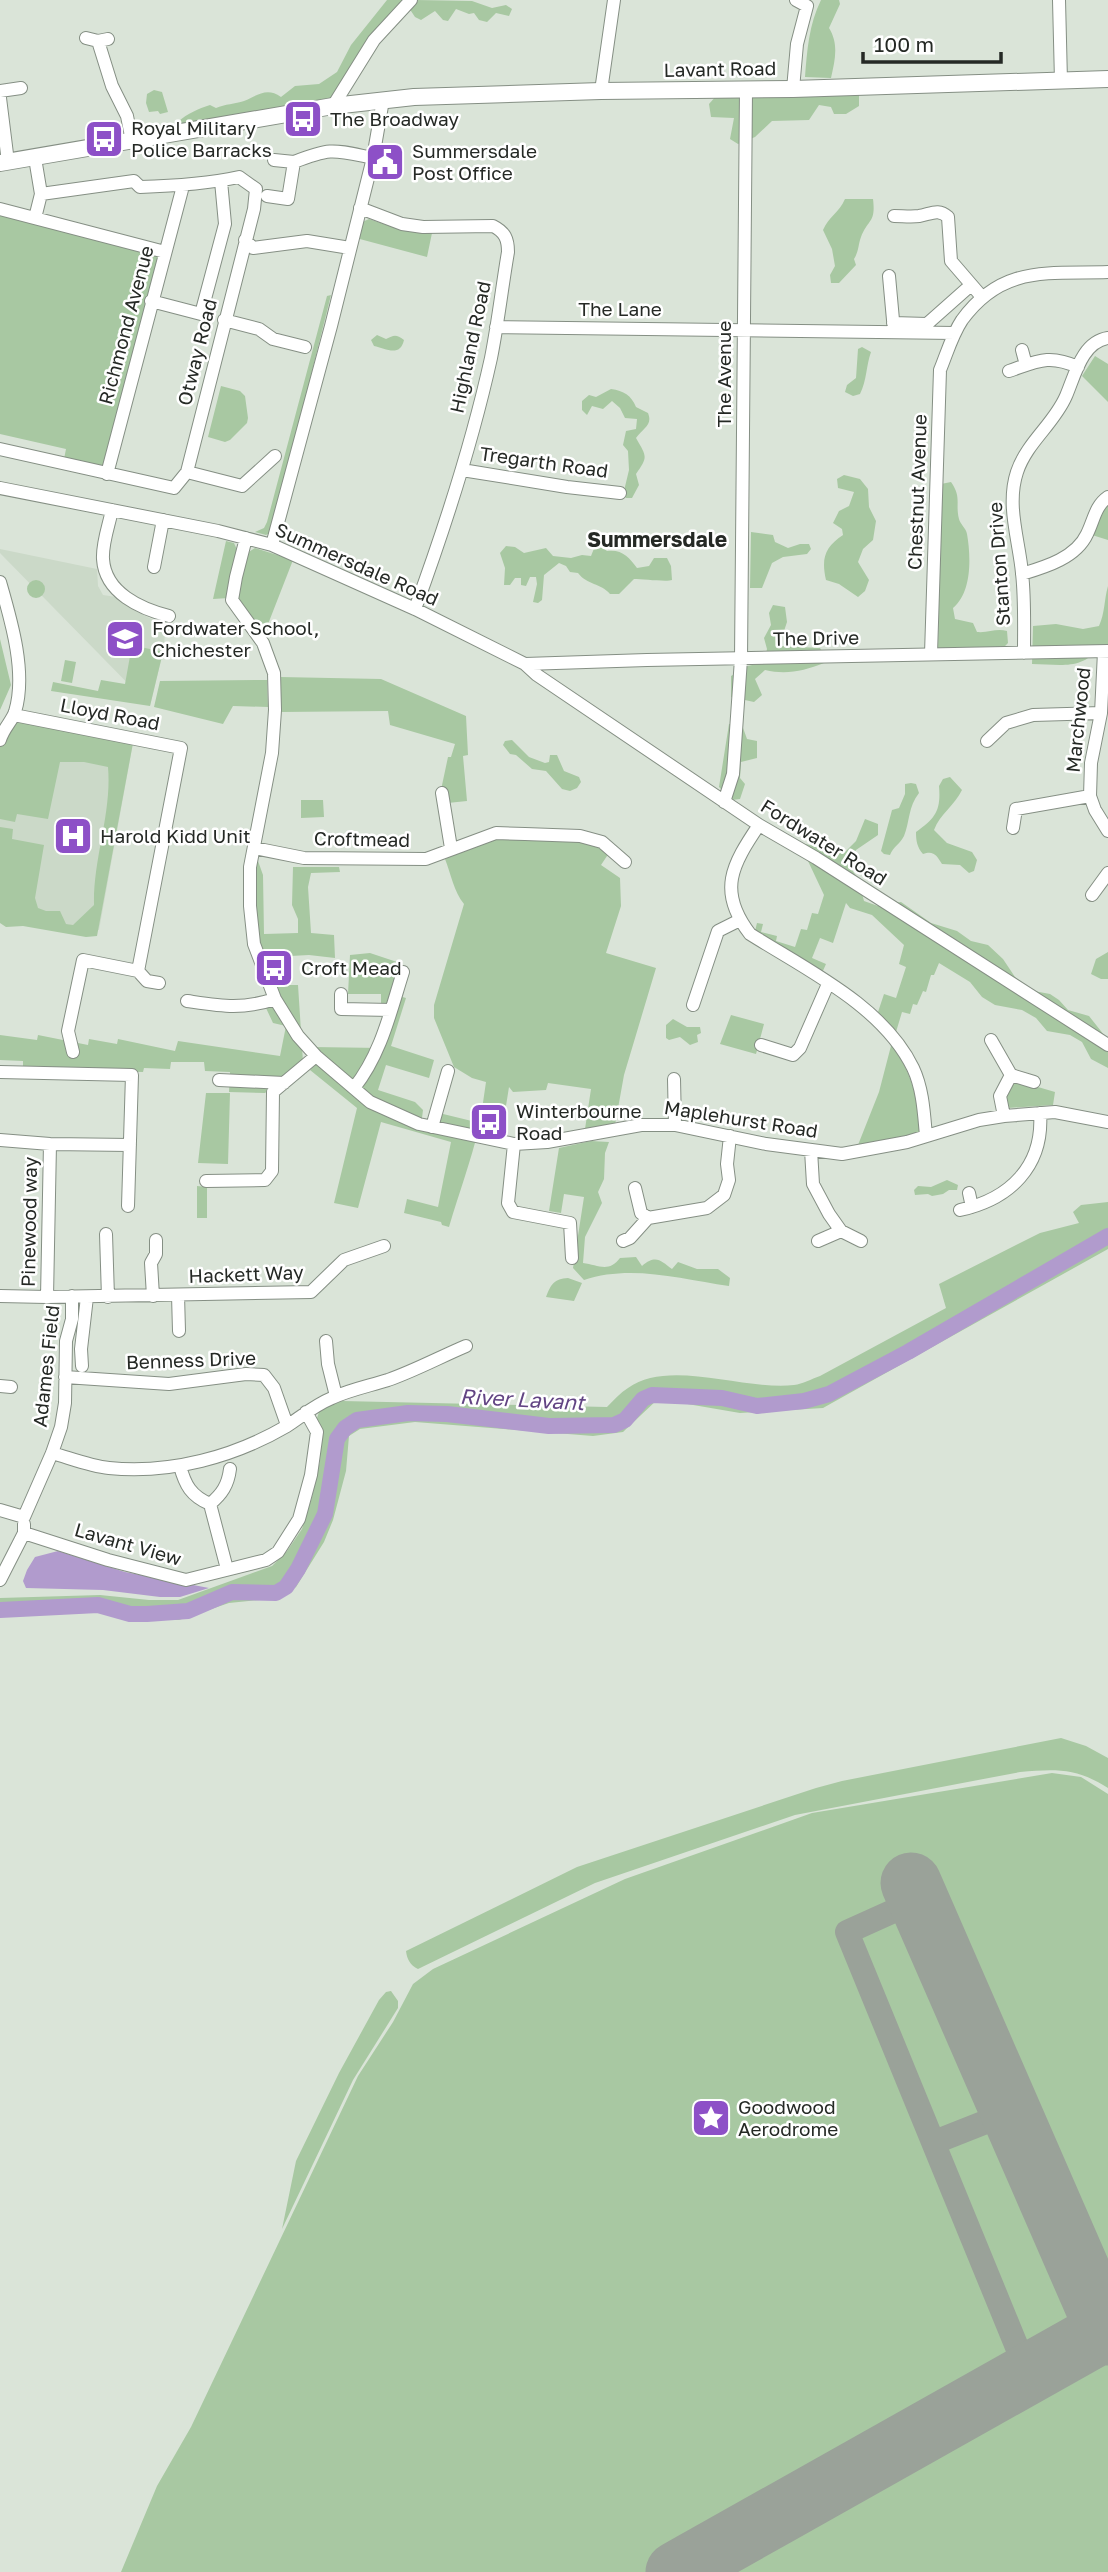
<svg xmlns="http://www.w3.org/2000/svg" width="1108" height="2572" viewBox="0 0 1108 2572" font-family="'Golos Text',sans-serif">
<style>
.built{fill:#cbd9c8}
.green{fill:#a8c8a2}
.water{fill:#b19bcd}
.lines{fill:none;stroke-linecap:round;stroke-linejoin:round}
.river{stroke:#b19bcd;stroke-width:16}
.taxiway{stroke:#9aa299;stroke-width:24}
.runway{stroke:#9aa299;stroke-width:61}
.minor-casing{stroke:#858f84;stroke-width:14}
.major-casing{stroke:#858f84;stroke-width:18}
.minor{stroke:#fff;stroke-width:12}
.major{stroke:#fff;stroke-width:16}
.labels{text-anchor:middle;stroke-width:5;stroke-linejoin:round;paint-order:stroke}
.street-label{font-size:19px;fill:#252925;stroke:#fff}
.poi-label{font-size:19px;fill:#252925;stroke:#fff;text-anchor:start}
.neighbourhood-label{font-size:21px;font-weight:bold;fill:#252925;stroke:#fff}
.water-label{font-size:21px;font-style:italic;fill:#624483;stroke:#fff}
</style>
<rect width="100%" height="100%" fill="#dae4d8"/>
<path class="built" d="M0,549L97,569L98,586L103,595L116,597L131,609L166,626L163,652L150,706L0,553Z
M133,743L99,930L0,913V744Z"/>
<path class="green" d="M387,0H407L334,102L180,130L178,122C188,113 198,109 210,105L216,108C225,104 235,104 244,101C258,95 267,87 281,97L295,86L319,84L337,72L351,45Z
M416,0L472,1L492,8L506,5L512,9L509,16L496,13L487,22L479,20L474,13L469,14L456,9L448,21L443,20L435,11L421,20L415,17L409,8Z
M821,0H839L840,4L829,28C839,44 835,60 831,78L805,77C807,51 809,24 821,0Z
M154,90L162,92L168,112L160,114L158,111L149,112L146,103L147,94Z
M859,92V106L846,114H834L831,107L819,105L809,120L772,121L755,137L738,144L730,139L734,118L711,117L709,104L717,95Z
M845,199H873C876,223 868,219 861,237C858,245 859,251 854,259L856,265L839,283H831L830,275L835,266L832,249L823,230C829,216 839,213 845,199Z
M0,214L158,256L103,468L64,459L66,449L0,434Z
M369,219L401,230L432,233L427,257L356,238L360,223Z
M331,295L272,532L266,535L255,532L264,528L267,522L327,296Z
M377,335L386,339C394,335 396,334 404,340C400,358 385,348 374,346L371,340Z
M862,347L871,352C866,366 867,380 860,394L853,396L845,392L847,385L856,378L858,349Z
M1095,356L1108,364V402L1082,376Z
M221,386L240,391L245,396L248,418L247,423L230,440L225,442L208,437Z
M611,389C624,391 631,395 636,407L648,413C653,425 643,428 636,438C647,457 648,457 636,474L639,485L632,498H626L623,495L629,470L628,451L623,445L626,431L636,429L637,419L625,418L620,408L612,401L603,409L592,406L587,415L582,410V401L589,395L596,397Z
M844,475L860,479L868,489L869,507L876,521L873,540L863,549L858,562L869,580L865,591L858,597L839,584L826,580C821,558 825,547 843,535L842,529L833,523L839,511L849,506L854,492L838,488L837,479Z
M951,482C962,498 955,503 959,519C960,524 966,528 967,534C971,557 972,592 953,608L955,619L973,623L977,632C989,633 996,628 1007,631L1008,643L1002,649H938L941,484Z
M1108,503V540L1092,535L1101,509Z
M751,532L773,535L775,542L788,548L800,544H809L811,549L807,554L783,557L772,563L762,588H750Z
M226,541L234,543L238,552L229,598L213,599Z
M597,541H604L603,548L607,551C622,549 629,557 637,568L649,566L654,558H667L671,566L672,580C667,582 642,579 634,579L619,594H610C601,583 587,585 578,573L570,572L566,566L559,563L544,575L542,600L538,603L533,602L537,584L536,577H530L526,586L521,585V578H515L510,585H504L505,568L500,553L506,546L515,547L524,553L546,548L553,556L571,558L582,555L591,556Z
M255,548L293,560L263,637L236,599L247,553Z
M27 589a9 9 0 1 1 18 0a9 9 0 1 1-18 0Z
M1108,586V647L1098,648C1082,671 1057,664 1032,664L1033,626L1056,624L1083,629L1099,626C1105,613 1104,600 1108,586Z
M773,605L785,607L787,622L779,646L820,648L824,654V663C804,671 786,675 765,670L755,679L762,695L754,702L731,697V676L748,666L764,662L767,649L764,638L771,625L769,613Z
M0,639L11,685L0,710Z
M132,645L163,652L150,706L51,691L53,682L98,691L101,680L125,684Z
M65,660L76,662L72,683L61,681Z
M280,677L381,679L466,716L468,755L463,756L467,801L438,804L448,757H451L455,744L390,725L388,711L281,712Z
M267,680L268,707L233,706L223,724L154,707L160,681Z
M12,720L133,743L97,936L86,937L23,926L6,927L0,923V827L13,829L12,839L44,845L35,898L38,908L46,911H60L66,924L73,925L94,905C93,858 112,813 108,767L84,762H60L48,819L17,814L15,822L0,819V744Z
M729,724L742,725L747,739L757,741V758L741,762L740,778L745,784L740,799L732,800L719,787Z
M512,740L529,757L545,763L549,762L550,755H557L564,771L579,777L581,782L577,788L570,791L562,789L546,771L532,769L516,755L510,754L503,745L505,741Z
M950,777L962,790C955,805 940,814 934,830L947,843L972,852L977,860L974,871L969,873L960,865L942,864C937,856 934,850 923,854C917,847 916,841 916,832C936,818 941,810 939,786L943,779Z
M911,783L916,784L919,793C908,807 910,821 904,836C900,844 893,847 890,855L884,854L881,851L892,810L899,808L905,794V784Z
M301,800H323L324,817L301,818Z
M865,819L878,824V835L856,850L850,860L851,869L858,878L864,901L878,906L901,902L931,923L957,931L971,941L988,945L1003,959L1015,977L1034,991L1050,994L1059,1000L1068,1010L1089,1016L1108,1040V1068L1091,1059L1082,1042L1070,1035L1047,1031L1036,1018L1022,1010L995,1005L982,997L970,982L939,963L934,975H931L926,992L923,991L917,1005L913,1004L910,1014L902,1012L896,1032L878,1012L884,994L896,998L906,967L899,964L904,945L872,915L850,908L846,903L833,943L820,938L812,958L826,964L822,973L755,931L757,923L763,924L761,932L777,936L776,941L795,947L801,929L807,930L812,913L818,914L824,895L808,861L806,844C819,847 830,854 844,853L856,841Z
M496,837C529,838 583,833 609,853L601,865L620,878L621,906L606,953L656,968L624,1075L615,1125L585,1129L591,1089L548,1083L546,1090L513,1092L509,1087L502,1131L479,1127C471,1161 459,1193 449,1227L442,1225L441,1222L404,1213L407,1199L438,1207L451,1142L381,1122L358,1208L334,1203L357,1108L310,1070L322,1057L312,1047L381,1048L399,996L406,998L391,1046L434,1060L429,1078L386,1065L378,1090L415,1102L423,1110L422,1118L437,1121L439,1113L480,1123L486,1082L472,1078L454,1067L434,1018V1005L464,904C454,892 451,874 445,859Z
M258,861L263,875L264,934L298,933V919L292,905L293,867H339L340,872L311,873L308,887L311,933L334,935L335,958L309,955L272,957L273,976L277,985H298L303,1062L265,1093L229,1092L230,1072L205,1071L204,1062H171L170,1069L144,1068L143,1072L23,1069V1061L0,1060V1035L37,1040L38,1035L88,1045L89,1039L117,1044L118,1039L175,1051L178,1041L280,1056L286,1026L273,1023L266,1008L277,999L257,943L254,864Z
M1108,952V979H1101L1091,974L1096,959Z
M370,953L400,963L389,1006L381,1005V994H348L350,955Z
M731,1015L764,1024L756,1054L720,1044Z
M673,1019L687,1027H700L701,1033L697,1035L698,1042L690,1045L680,1037L669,1040L666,1038V1025Z
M892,1042C911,1076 918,1093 920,1133L878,1143L858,1145L879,1092Z
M1021,1082L1055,1092L1053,1105L1008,1108L1005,1095L1011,1084Z
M206,1093H230L228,1164L198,1163Z
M591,1141L609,1142L605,1153L604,1179L598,1192L602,1203L585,1237L583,1263C598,1265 609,1273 620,1258L636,1257L642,1266C656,1254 661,1261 672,1269L678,1262L697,1269H718L730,1278L729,1286C682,1279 630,1264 584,1280L573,1268L584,1197L564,1194L561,1213L549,1211L559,1148Z
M947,1180L958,1185L957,1190H949L943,1194L932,1196L928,1194L915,1195L914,1190L918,1186L931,1187Z
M197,1186L207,1187V1218H197Z
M1108,1202V1249L823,1408L740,1413L658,1399L623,1432L593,1436L415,1422L360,1429L349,1436L346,1471L333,1520L324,1542L296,1587L280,1598L229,1603L179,1620L133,1619L107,1612L0,1617V1598L100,1595L149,1600H178L272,1566L287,1551L302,1529L312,1497L320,1461L322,1436L316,1421L320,1409L342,1401L607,1407C614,1400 620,1393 628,1388C669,1358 745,1391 794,1385C803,1384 811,1379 820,1376L946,1308L939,1284L1040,1233L1079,1223L1073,1212L1081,1205Z
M568,1278L582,1283L574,1301L546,1297C551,1284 554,1279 568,1278Z
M1061,1738L1086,1746L1108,1758V1788C1076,1768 1057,1769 1020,1772L795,1815L595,1883L418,1969C410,1965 407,1959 406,1951L577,1867L816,1788L842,1781Z
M1052,1773L1081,1777L1108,1794V2572H121L157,2486L191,2427L358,2076L393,2022L413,1984L433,1969L625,1879L812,1813Z
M391,1991L398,2001V2008L353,2080L282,2229L296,2161L339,2073L379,2000L386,1992Z"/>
<path class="water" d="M58,1551L125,1572L209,1588L180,1597H160L103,1590L26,1588L23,1581L27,1570L35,1557Z"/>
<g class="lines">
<path class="river" d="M0,1610L98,1605L130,1614H147L188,1611L232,1592L276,1593L286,1587L298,1569L325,1514L337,1439L345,1428L357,1420L408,1413L447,1414L549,1426L614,1425L625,1420L643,1399L652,1395L722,1398L757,1406L804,1401L829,1394L908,1352L1108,1236"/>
<path class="taxiway" d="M918,1900L847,1932L1028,2374
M935,2142L1011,2112"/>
<path class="runway" d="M911,1883L1108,2335
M676,2572L1108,2329"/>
<g class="minor-casing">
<path id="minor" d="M1059,0L1061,81
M86,38L98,41L108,39
M98,41L112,86L127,116L132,141
M793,89L797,44L807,6L796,0
M0,91L21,88
M601,91L614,0
M0,98L8,162
M333,106L374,40L411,0
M274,160L294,162
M267,196L288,199L294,162C332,147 334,150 373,158
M360,208L402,224L423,227L493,226C505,232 508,239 508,252C502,287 498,323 491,358C472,444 445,527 415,609
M0,209L165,252
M894,216C902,216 912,217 919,216C931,214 938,208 948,217L951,261L982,297
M35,218L41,194L35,158
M245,240L253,248L307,241L350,248
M889,276L894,331
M151,301L201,314L225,224L221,181
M224,320L259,329L273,339L305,347
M893,323L927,324L971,285
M496,327L955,333
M1022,350L1026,365
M1009,371C1038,361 1049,354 1078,367
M0,449L174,488L187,472L254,209L256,189L239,177C206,184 174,186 140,187L134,181L41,194
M462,470L567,487L620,493
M187,472L242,486L275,456
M107,474L183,186
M0,488L218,531L272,545L415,609L525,664L537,675L759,825L816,858L1108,1045
M112,510C109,525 102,543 103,559C105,593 141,609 169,616
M246,538L236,577L232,600L263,643L274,673L275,710L272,753L250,867V906L254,944L275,999L298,1036L316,1056L370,1102L419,1124L514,1144L547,1142L641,1125H675L766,1144L842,1154L907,1142L979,1120L1004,1116L1055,1112L1108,1122
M272,545L331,326L373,158L383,100
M154,567L163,520
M1022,574C1045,567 1076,558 1087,534C1094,520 1095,506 1108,497
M0,582C11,620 27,673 15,712C12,721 3,729 0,740
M1104,652L1101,713L1091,763L1090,796L1095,810L1108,831
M1024,653C1024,627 1025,599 1022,573C1019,540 1006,505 1017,472C1027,442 1054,424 1066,396C1075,375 1082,342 1108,338
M931,654L940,370C947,353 952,335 962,320C1002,265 1047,274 1108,272
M525,664L647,660L1108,651
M14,715L181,748L138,971L83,960L68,1031L73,1052
M987,741L1006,723L1033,715L1101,713
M442,793L451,848
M724,802L733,774L741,659L746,90
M759,825C732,865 717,891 750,934C807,970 883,1006 913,1068C923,1089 924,1114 926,1136
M1013,828L1016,809L1090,796
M254,848L304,858L426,859L496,833L525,834L580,836L602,842L625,862
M1092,895L1108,873
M138,971L147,981L159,983
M341,994V1009L391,1010
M187,1001C221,1006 241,1010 275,999
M693,1005L718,931L740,920
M991,1040L1011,1075
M761,1045L793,1055L800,1048L828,984
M0,1072L132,1075L128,1206
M674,1079L675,1125
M219,1080L284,1083
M354,1088C381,1054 390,1013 403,972
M1004,1116L1000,1096L1011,1075L1034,1082
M432,1127L448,1071
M0,1140L50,1144L130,1145
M514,1144L508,1203L513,1212L570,1223L572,1258
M811,1150L813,1184L829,1214L841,1231L818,1241
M206,1181L265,1180L272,1171L273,1092L316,1056
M635,1188L641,1213L648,1218
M969,1193L972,1207
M960,1210C1010,1199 1044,1166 1040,1113
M841,1231L861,1241
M106,1234L108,1297
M623,1241L630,1238L648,1218L707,1208L724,1195L729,1180L727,1164L730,1136
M178,1295L179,1331
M0,1296L47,1297L50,1144
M153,1296L151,1263L156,1254V1240
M47,1297L311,1292L344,1260L384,1246
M326,1341L328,1364L336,1396
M82,1366L81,1349L87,1297
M65,1377L169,1384L246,1374L264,1375L274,1388L287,1425
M0,1386L11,1387
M52,1453C70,1458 90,1466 109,1468C171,1474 234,1457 287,1426C302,1416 315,1405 332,1398C349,1390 369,1386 388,1380C414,1371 440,1357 466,1346
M180,1466C185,1485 191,1496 210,1504L227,1569
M210,1504C222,1494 228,1485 230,1469
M0,1510L24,1517L52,1453L61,1427L65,1403L66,1341L72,1319V1296
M24,1533L108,1560L186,1580L266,1560L278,1552L299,1519L311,1475L317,1432L306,1412
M0,1580L24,1533V1524"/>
</g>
<g class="major-casing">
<path id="major" d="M0,163L333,106L414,97L601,91L793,89L1108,79"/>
</g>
<use href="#minor" class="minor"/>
<use href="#major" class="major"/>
</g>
<defs>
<g id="bus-square" transform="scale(2.0125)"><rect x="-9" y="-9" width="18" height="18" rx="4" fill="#8d50c7" stroke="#fff"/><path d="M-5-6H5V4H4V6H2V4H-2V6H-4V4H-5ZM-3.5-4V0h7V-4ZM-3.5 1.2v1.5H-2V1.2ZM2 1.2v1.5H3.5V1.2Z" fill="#fff"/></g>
<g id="civic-square" transform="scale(2.0125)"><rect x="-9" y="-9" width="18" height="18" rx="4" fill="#8d50c7" stroke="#fff"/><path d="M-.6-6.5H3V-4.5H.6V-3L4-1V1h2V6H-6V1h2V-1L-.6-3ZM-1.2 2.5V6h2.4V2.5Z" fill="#fff"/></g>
<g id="school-square" transform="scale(2.0125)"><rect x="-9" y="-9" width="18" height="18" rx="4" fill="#8d50c7" stroke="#fff"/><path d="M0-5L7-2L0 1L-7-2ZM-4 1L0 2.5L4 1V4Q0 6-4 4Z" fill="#fff"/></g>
<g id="hospital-square" transform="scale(2.0125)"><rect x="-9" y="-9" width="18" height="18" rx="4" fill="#8d50c7" stroke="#fff"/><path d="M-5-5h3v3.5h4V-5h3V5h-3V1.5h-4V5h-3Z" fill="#fff"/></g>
<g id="sight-square" transform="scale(2.0125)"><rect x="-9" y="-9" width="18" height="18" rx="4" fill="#8d50c7" stroke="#fff"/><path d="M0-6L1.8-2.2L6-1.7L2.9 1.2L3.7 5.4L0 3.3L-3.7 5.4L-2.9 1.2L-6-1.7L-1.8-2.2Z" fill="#fff"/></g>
</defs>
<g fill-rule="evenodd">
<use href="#bus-square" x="303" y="119"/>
<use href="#bus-square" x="104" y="139"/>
<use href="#civic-square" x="385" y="162"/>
<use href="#school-square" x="125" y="639"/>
<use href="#hospital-square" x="73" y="836"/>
<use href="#bus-square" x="274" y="968"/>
<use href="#bus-square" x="489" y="1122"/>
<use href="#sight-square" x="711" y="2118"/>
</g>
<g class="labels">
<g class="street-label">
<text transform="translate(720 69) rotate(-1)" y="7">Lavant Road</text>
<text x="620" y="316">The Lane</text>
<text transform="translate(126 325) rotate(-75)" y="7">Richmond Avenue</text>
<text transform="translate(470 347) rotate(-78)" y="7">Highland Road</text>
<text transform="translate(197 352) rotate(-76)" y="7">Otway Road</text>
<text transform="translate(724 374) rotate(-90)" y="7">The Avenue</text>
<text transform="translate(544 462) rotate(8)" y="7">Tregarth Road</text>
<text transform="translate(917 492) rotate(-88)" y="7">Chestnut Avenue</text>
<text transform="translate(357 564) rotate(24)" y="7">Summersdale Road</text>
<text transform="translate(999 564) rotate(-94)" y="7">Stanton Drive</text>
<text transform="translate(816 638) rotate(-1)" y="7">The Drive</text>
<text transform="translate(110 714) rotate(11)" y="7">Lloyd Road</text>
<text transform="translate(1078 720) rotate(-84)" y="7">Marchwood</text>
<text transform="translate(362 839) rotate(1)" y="7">Croftmead</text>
<text transform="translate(824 842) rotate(32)" y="7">Fordwater Road</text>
<text transform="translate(741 1119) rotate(9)" y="7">Maplehurst Road</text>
<text transform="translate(29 1222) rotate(-89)" y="7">Pinewood way</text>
<text transform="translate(246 1274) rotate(-2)" y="7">Hackett Way</text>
<text transform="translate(191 1360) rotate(-2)" y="7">Benness Drive</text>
<text transform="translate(46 1366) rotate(-84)" y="7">Adames Field</text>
<text transform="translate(128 1544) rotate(16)" y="7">Lavant View</text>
</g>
<g class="poi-label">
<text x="330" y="126">The Broadway</text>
<text x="131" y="135">Royal Military<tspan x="131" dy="22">Police Barracks</tspan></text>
<text x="412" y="158">Summersdale<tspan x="412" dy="22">Post Office</tspan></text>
<text x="152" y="635">Fordwater School,<tspan x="152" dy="22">Chichester</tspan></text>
<text x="100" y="843">Harold Kidd Unit</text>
<text x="301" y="975">Croft Mead</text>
<text x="516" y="1118">Winterbourne<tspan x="516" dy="22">Road</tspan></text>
<text x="738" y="2114">Goodwood<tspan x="738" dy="22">Aerodrome</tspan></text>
</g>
<g class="neighbourhood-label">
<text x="657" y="547">Summersdale</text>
</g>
<g class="water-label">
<text transform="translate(522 1400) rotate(3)" y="7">River Lavant</text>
</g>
</g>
<path d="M863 52v10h138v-10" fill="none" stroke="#252925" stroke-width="3.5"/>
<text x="874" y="52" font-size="21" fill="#252925" stroke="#ffffff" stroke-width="5" paint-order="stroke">100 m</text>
</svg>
